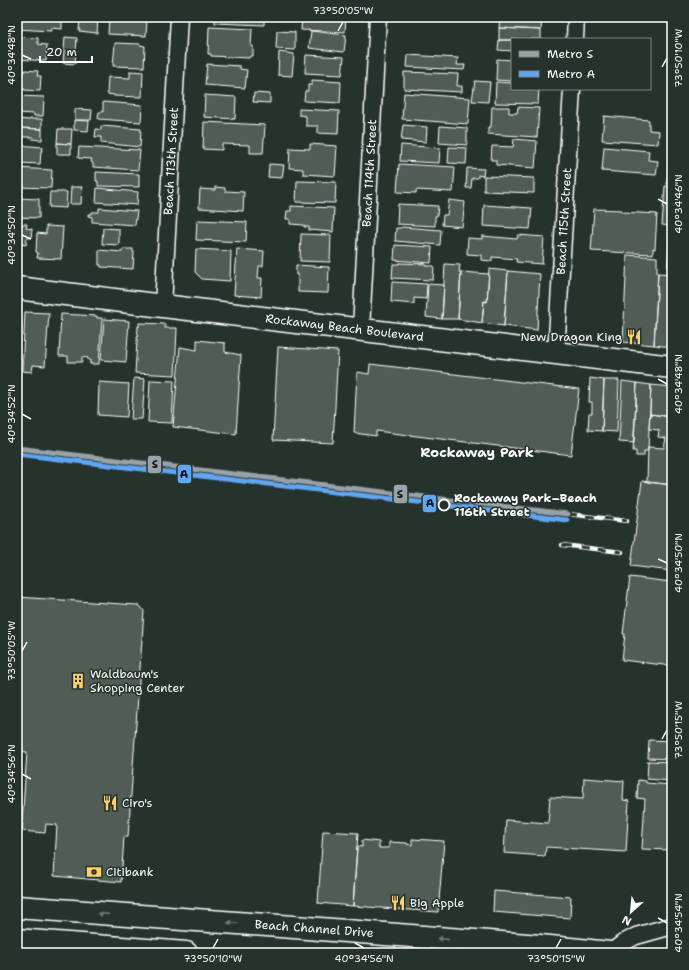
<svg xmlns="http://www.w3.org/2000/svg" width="689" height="970" viewBox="0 0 689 970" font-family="'Shantell Sans',sans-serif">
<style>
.building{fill:#515c57;stroke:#fff}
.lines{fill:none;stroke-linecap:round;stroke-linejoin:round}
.street-casing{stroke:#fff;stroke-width:19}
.secondary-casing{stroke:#fff;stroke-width:25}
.primary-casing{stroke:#fff;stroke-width:25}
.street{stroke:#26332d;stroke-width:16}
.secondary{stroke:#26332d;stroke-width:22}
.primary{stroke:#26332d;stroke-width:22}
.rail-casing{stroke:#fff;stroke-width:4.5}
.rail{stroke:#26332d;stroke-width:3;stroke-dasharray:9;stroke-linecap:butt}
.metro-1-casing{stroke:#26332d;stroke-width:8}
.metro-2-casing{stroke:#26332d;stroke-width:8}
.metro-1{stroke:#9aa2a9;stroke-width:5}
.metro-2{stroke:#60a6f3;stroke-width:5}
.oneway{fill:#727a76}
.ticks{fill:none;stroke:#fff;stroke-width:1.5}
.stop-dot{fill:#26332d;stroke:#fff;stroke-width:2}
.labels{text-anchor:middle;stroke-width:3;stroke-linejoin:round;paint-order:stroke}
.street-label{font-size:12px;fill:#fff;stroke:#26332d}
.poi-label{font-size:12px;fill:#fff;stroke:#26332d;text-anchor:start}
.stop-label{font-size:12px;font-weight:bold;fill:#fff;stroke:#26332d;text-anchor:start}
.quarter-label{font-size:14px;font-weight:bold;fill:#fff;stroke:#26332d}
.line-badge{stroke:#26332d;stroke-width:1.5}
.pale-badge-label{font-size:11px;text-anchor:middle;font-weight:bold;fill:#111}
.neatline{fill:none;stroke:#fff;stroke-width:1.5}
.ticks-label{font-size:10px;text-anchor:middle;fill:#fff}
</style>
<rect width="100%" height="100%" fill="#26332d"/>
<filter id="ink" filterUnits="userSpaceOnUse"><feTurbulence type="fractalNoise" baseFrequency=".025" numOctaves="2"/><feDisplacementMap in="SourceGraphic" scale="8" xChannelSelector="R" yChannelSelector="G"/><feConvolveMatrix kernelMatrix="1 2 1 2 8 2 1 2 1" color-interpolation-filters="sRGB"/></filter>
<g filter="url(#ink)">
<path class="building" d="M17,17H62V29L51,28V31L17,29Z
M80,17H98L97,33L79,31Z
M109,17L147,19L146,36L108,34Z
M215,17H264V25L215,23Z
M302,17H346L345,32L301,30Z
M500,17H542L541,30L499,28Z
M209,27L252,29L251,46H253V56H250L249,58L211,56V54H208Z
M499,28L541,30V39H512V40H499Z
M277,31L295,32V50L276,49Z
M311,31L346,35L344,52L309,48Z
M17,37L38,38V44L47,45L46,61L17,59Z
M65,37L77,38L75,64L63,63Z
M499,40H512V51L498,50Z
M115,43L140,44V45L145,46L144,67L113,66Z
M279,52L294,54L292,76L278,75Z
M306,55L344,57L342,75L305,73Z
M408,55L458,58L457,65H465L464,70L407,67Z
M497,59L512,60V81L496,80Z
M207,64L240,66V69L247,70L245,88L205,85Z
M25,70L38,71L37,76H41L40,91L24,90V88H17V71L25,72Z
M130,71L143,72L142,97L114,96V95L107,94L108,77L130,78Z
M404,72L458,74L457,86H462V92L404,89Z
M312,80L341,82L340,103L304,101L305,91H308V85H312Z
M475,81L490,82L488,102L472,101Z
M496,82L512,83V89H539L538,104L495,103Z
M254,93L270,94V103L253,102Z
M404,93L470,98L468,124L402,119Z
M205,95L236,97L235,119L204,117Z
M17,96L44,97L43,116H34V114L17,113Z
M103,102L142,105L141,122L98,119L99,112H103Z
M492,107H509V113H517L518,107L539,108L537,137L488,134V127H491Z
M75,109L92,110L91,120H75Z
M299,109L339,111L338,134L318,133V126H306V116L299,115Z
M604,116L649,120V130L659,131L658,144L602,140Z
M17,119L30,120V119H42V129L17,128Z
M74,120L89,121L88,131L74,130Z
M204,122L265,125L263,153H250V145L222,144V150L203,149Z
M403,125L427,127L426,142L401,140Z
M101,126L141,129L140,147L101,143V137H95L96,129L101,130Z
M440,126L467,128V145L439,143Z
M17,128L42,129V140L32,139L33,137H22V139H17Z
M58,129H72L71,144L57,143Z
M514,139L537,141L535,168L496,165V160H491L492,146L513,147Z
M57,143L71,144V154H57Z
M310,144L337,146L335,176L303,174V169L289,168L290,148L310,149Z
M17,145L43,147L42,151H41L40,164L17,163Z
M401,145L440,148L439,163L400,161Z
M79,147L140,150L138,170L93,167V163L91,162L92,159L78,158Z
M449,147L467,148L466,164L448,163Z
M604,147L649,151L648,160L658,161L656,175L602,171Z
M668,162L672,163V185L667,184Z
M269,164L284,165L282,178L268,177Z
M399,164L455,167L453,192L416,190V193L397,192Z
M17,168L52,170L51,188L17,187Z
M467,168L484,169L483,176L478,175V178H472L471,188H466Z
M96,172L139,174V187L98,186V181H96Z
M484,176L534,178V193L484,191Z
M297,181L336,182L335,203L296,202Z
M665,186H672V226L662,225Z
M71,187H82L81,204H70Z
M215,187L225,188V191L244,192L243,211L199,208L200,189L215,190Z
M97,188L138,192L137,205L96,202Z
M50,192H67L66,208L49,207Z
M17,198L39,199V218L17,217Z
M449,200L465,202L462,227L442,225L443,215H447Z
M398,204L438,206L437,216H435V226L397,224Z
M484,205L532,208L530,229L483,226Z
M291,206L334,208L333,232L309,230V227H304V225L290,224V219H286L287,211H291Z
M99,208L137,211L135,225L92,222V217L88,216V214H92V212H99Z
M594,209L622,210V212L657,214L655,249L653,248V254L591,251Z
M197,220L247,222L246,242L196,240Z
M17,224H27L26,228L32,229L31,238H27L26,245L20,244V249H17Z
M46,226L63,227L61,259L37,258L38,253L36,252L37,233L46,234Z
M670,226H672V274H667Z
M402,227L441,230L440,245L395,241L396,228H401Z
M103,228L119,229V245L102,244Z
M301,234L331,235L330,262L300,261Z
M518,235L544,237L542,264L516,262L517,259L492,257V261L481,260V255L467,254L468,238L482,239V236L517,239Z
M395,245L432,247L431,263L394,260Z
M123,249H133V252H134L133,269L101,267V265H99V250L122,252Z
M196,249L231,251L230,281L202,279L195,272Z
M237,249L264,251L263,266H259L258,278H262L261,297L234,295Z
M627,255L657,257V273H658L654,345L623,342Z
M399,263L426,264V266H434L433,280L392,278L393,264H399Z
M445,264L460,265L459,272H461L458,319H442Z
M296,265L329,267L328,293L298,292V275H296Z
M489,269L508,271L504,326L482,323L484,301L487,302Z
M508,271L540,274L537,330L504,326Z
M461,272L489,274L487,302L484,301L482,323L458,319Z
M658,273L672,274V347L654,345Z
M392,282L427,284L426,299L414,298V304L391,302Z
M428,284L444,285L442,319L426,317Z
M17,309L20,310L17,345Z
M25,312L49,313L45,366L33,365L32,372L22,371Z
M61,314L97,316V318H102L99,364H90V360H88V358L82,357V362H68V356H59Z
M104,319L129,321L126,362L101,360Z
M139,323L165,324V328H177L175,375L135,373L138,326L139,327Z
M197,340L225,343V352L241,355L236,434L173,427L180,347L197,350Z
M278,347L338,351L333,443L273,440Z
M370,364L579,389L571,455L376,431V436L354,433L357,372L369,374Z
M134,378L145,379L142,419H131Z
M590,378L604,380L602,431L588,430L589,413H592V402H589Z
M150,380L174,381L172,423L148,422Z
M604,380H619L617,432L602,431Z
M622,381L637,383L634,443L619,442Z
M99,382L129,384L127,417L98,415Z
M637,383L651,385L648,451H644V456H636V451H633Z
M651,385L672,387V417L650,414Z
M650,414L672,417V485L647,482L648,447L664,448L666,438L658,437L659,430L649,429Z
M642,481L672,485V571L631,566Z
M672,575V600H669L671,582Z
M630,577L671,582L669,600H672V666L622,660L625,634H623Z
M17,597L137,605L141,607L144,611L128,837H124L121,882L54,876L57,825L46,824L45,833L22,831L23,824H22L27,752L17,751Z
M649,740L672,741V759L648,758Z
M648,761L672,762V781L647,779Z
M584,778L624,781L623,800L629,801L626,852L546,847L545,856L504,853L506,820L548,823L550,797L583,799Z
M638,780L646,781V783L672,785V850L642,849L645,799L637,798Z
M323,831L358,833L353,906L318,903Z
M412,839L444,841L438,912L353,906L357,846L362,847V840L379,842V848H389V842L407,843V844L412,845Z
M494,891L571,897L570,918L493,912Z"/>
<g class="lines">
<g class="street-casing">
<g id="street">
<path d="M575,39L576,17"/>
<path id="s1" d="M163,306L179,17"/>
<path id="s2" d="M361,329L378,17"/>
<path id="s3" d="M556,353L572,89"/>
<path d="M610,953L623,943L636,936L672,926"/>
</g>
</g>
<g class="secondary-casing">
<g id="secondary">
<path id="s4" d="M17,288L163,306L672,367"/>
</g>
</g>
<g class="primary-casing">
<g id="primary">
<path id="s5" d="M17,907L307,928L540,946L610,953"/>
<path d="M17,940L186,953"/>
</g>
</g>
<use href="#street" class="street"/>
<use href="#secondary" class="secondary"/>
<use href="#primary" class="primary"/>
<g class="rail-casing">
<path id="rail" d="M568,514L627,521
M562,545L622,552"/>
</g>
<use href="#rail" class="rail"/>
<g class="metro-1-casing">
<path id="metro-1" d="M17,448L568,514"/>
</g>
<g class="metro-2-casing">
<path id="metro-2" d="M17,454L567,520"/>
</g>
<use href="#metro-1" class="metro-1"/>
<use href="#metro-2" class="metro-2"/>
</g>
<defs><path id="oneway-solid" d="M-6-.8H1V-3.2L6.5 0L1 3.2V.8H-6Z"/></defs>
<g class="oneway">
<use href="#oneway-solid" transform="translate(103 914) rotate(-176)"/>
<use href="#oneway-solid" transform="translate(233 923) rotate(-176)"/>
<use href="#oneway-solid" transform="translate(443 939) rotate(-176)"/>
</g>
</g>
<path class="ticks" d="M338,31L343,22M22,55L31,59M662,67L667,58M658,199L667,204M22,235L31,239M658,379L667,384M22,414L31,419M658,559L667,563M22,651L27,642M662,739L667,730M22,774L31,779M658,918L667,923M355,943L364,948M213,948L218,939M556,948L561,939"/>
<defs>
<g id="restaurant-bare" transform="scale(1.2)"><path d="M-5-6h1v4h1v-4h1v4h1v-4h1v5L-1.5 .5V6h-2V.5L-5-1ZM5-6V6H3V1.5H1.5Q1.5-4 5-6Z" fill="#ffd166" stroke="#26332d" stroke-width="2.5" paint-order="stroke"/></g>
<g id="building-bare" transform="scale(1.2)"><path d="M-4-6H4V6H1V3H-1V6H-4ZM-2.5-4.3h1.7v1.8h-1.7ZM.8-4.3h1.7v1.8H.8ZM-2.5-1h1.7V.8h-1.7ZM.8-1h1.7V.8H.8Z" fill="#ffd166" stroke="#26332d" stroke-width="2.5" paint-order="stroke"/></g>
<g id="bank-bare" transform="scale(1.2)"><path d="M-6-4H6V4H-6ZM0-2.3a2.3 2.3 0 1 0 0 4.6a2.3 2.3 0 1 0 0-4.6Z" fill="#ffd166" stroke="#26332d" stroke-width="2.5" paint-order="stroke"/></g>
</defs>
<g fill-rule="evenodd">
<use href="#restaurant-bare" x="634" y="337"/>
<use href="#building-bare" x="78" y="681"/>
<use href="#restaurant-bare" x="110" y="803"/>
<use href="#bank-bare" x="94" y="872"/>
<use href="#restaurant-bare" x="398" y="903"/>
</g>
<circle class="stop-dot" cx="444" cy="505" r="5.5"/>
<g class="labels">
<g class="street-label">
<text dy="4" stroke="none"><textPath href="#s1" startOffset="145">Beach 113th Street</textPath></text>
<text dy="4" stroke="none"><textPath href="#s2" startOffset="156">Beach 114th Street</textPath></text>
<text dy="4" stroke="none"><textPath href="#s3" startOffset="132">Beach 115th Street</textPath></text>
<text dy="4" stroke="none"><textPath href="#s4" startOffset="330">Rockaway Beach Boulevard</textPath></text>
<text dy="4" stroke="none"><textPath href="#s5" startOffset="298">Beach Channel Drive</textPath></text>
</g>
<g class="poi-label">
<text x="622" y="341" text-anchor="end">New Dragon King</text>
<text x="90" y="678">Waldbaum's<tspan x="90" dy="14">Shopping Center</tspan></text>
<text x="122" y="807">Ciro's</text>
<text x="106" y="876">Citibank</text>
<text x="410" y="907">Big Apple</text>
</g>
<g class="stop-label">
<text x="454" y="502">Rockaway Park–Beach<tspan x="454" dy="14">116th Street</tspan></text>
</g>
<g class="quarter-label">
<text x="477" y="457">Rockaway Park</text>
</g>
</g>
<g class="line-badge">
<rect x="147" y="455" width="15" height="19" rx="4" fill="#9aa2a9"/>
<rect x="177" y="464" width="15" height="20" rx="4" fill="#60a6f3"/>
<rect x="393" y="484" width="15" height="20" rx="4" fill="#9aa2a9"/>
<rect x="422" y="494" width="15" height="19" rx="4" fill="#60a6f3"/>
</g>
<g class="pale-badge-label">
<text x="155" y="468">S</text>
<text x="184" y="478">A</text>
<text x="400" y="498">S</text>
<text x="430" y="507">A</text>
</g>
<rect width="689" height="970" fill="none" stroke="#26332d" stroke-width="44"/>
<rect x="511" y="38" width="140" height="52" fill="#26332d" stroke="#7d8581"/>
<rect x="519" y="51" width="20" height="6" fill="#9aa2a9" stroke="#7d8581"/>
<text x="547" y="58" font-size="12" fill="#ffffff">Metro S</text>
<rect x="519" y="71" width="20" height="6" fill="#60a6f3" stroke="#7d8581"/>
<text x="547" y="78" font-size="12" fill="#ffffff">Metro A</text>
<g transform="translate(631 912) rotate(207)" stroke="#26332d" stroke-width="3" paint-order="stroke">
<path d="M0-3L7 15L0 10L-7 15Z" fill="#ffffff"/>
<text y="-6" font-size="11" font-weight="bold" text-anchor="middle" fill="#ffffff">N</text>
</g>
<path d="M40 56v6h52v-6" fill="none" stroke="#ffffff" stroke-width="2"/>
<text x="46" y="56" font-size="12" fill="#ffffff" stroke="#26332d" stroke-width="3" paint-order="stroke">20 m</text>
<rect x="22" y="22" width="645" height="926" class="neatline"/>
<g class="ticks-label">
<text x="343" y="14">73°50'05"W</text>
<text transform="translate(11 55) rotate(-90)" y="4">40°34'48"N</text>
<text transform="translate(678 58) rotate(-90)" y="4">73°50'10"W</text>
<text transform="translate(678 204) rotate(-90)" y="4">40°34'46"N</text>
<text transform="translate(11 235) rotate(-90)" y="4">40°34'50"N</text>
<text transform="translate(678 384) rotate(-90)" y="4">40°34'48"N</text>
<text transform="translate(11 414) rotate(-90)" y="4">40°34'52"N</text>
<text transform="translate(678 563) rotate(-90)" y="4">40°34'50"N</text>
<text transform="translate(11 651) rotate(-90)" y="4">73°50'05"W</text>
<text transform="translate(678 730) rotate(-90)" y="4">73°50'15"W</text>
<text transform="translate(11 774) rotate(-90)" y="4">40°34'56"N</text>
<text transform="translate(678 923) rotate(-90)" y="4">40°34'54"N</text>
<text x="213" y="962">73°50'10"W</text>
<text x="364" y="962">40°34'56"N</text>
<text x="556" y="962">73°50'15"W</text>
</g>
</svg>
